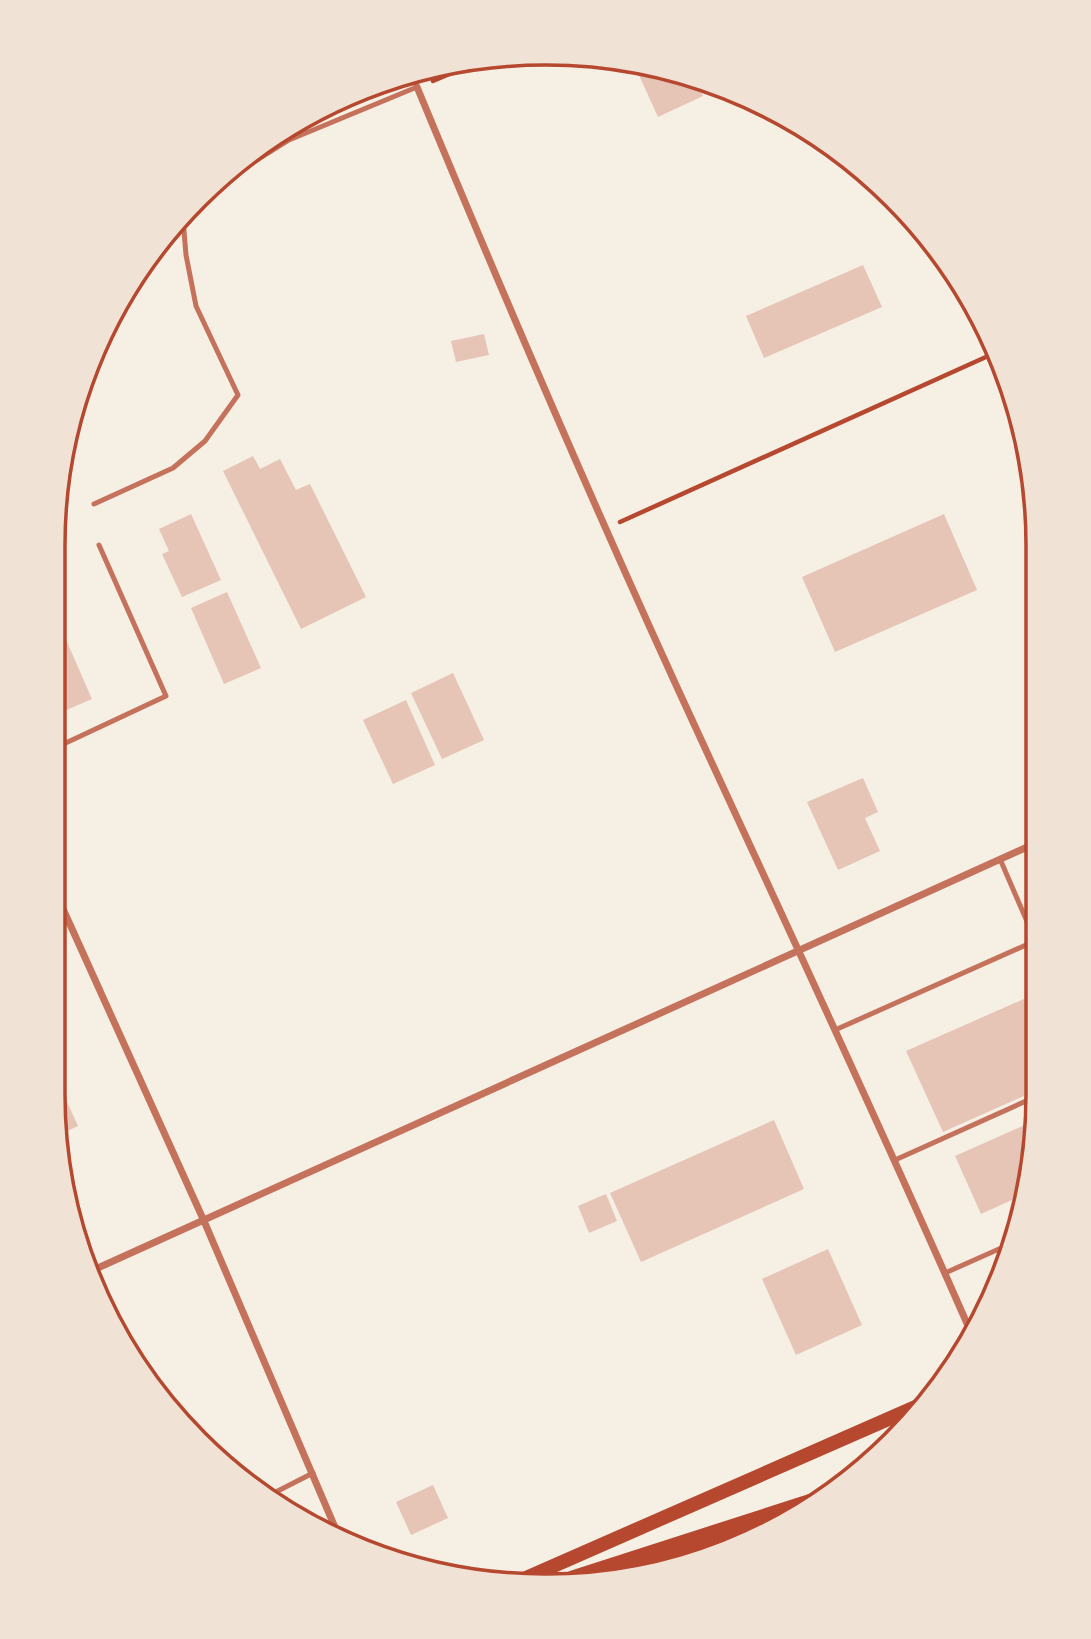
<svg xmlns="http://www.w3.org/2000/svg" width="1091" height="1639" viewBox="0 0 1091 1639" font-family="Ubuntu,sans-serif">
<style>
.building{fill:#e6c5b7}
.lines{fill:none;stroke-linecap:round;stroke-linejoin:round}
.path{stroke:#b5482f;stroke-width:4.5}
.service{stroke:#c5725c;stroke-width:5}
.minor{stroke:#c5725c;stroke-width:7}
.secondary{stroke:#b5482f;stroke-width:14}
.motorway{stroke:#b5482f;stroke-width:21}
.rim{fill:none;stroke:#b5482f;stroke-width:3.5}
</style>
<rect width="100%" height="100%" fill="#f6efe4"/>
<path class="building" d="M652,67L694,76L703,96L658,117L638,73Z
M863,265L882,307L764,358L746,316Z
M484,334L489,355L456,362L451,341Z
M253,456L260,469L280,459L296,490L310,484L366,597L301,629L223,471Z
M191,514L221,580L182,597L162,554L169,551L159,529Z
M944,514L977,590L835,652L802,577Z
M227,592L261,668L224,684L191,608Z
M56,617L92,699L55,715Z
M453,673L484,740L442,759L411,693Z
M406,700L435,765L393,784L363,720Z
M863,778L878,812L865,818L880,851L838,870L807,802Z
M1035,994V1091L943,1132L906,1051Z
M53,1071L78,1126L59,1135L52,1094Z
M774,1120L804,1189L641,1262L610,1193Z
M1034,1121V1158L1023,1195L981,1214L955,1156Z
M606,1194L617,1221L589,1233L578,1206Z
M828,1249L862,1325L796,1355L762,1279Z
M433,1485L448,1518L411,1535L396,1502Z"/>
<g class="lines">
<path class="path" d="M433,81L487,58
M620,522L997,352"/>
<path class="service" d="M94,504L173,468L205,441L238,395L196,306L186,255L183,219L207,191L289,140L417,87L410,72
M55,748L166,696L99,545
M1000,859L1035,940
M835,1030L1035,941
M895,1160L1035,1097
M945,1273L1008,1245
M266,1497L313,1473"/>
<path class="minor" d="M417,87C509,309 604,530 705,748C795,943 886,1138 972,1335
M54,889L204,1221L340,1539
M89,1272L1036,843"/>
<path class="secondary" d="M510,1585L927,1402"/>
<path class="motorway" d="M573,1581L812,1504"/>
</g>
<path d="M0 0H1091V1639H0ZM545 65H546A480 480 0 0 1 1026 545V1094A480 480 0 0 1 546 1574H545A480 480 0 0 1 65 1094V545A480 480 0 0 1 545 65Z" fill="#f1e2d6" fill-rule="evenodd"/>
<path class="rim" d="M545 65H546A480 480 0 0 1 1026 545V1094A480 480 0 0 1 546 1574H545A480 480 0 0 1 65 1094V545A480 480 0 0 1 545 65Z"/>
</svg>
